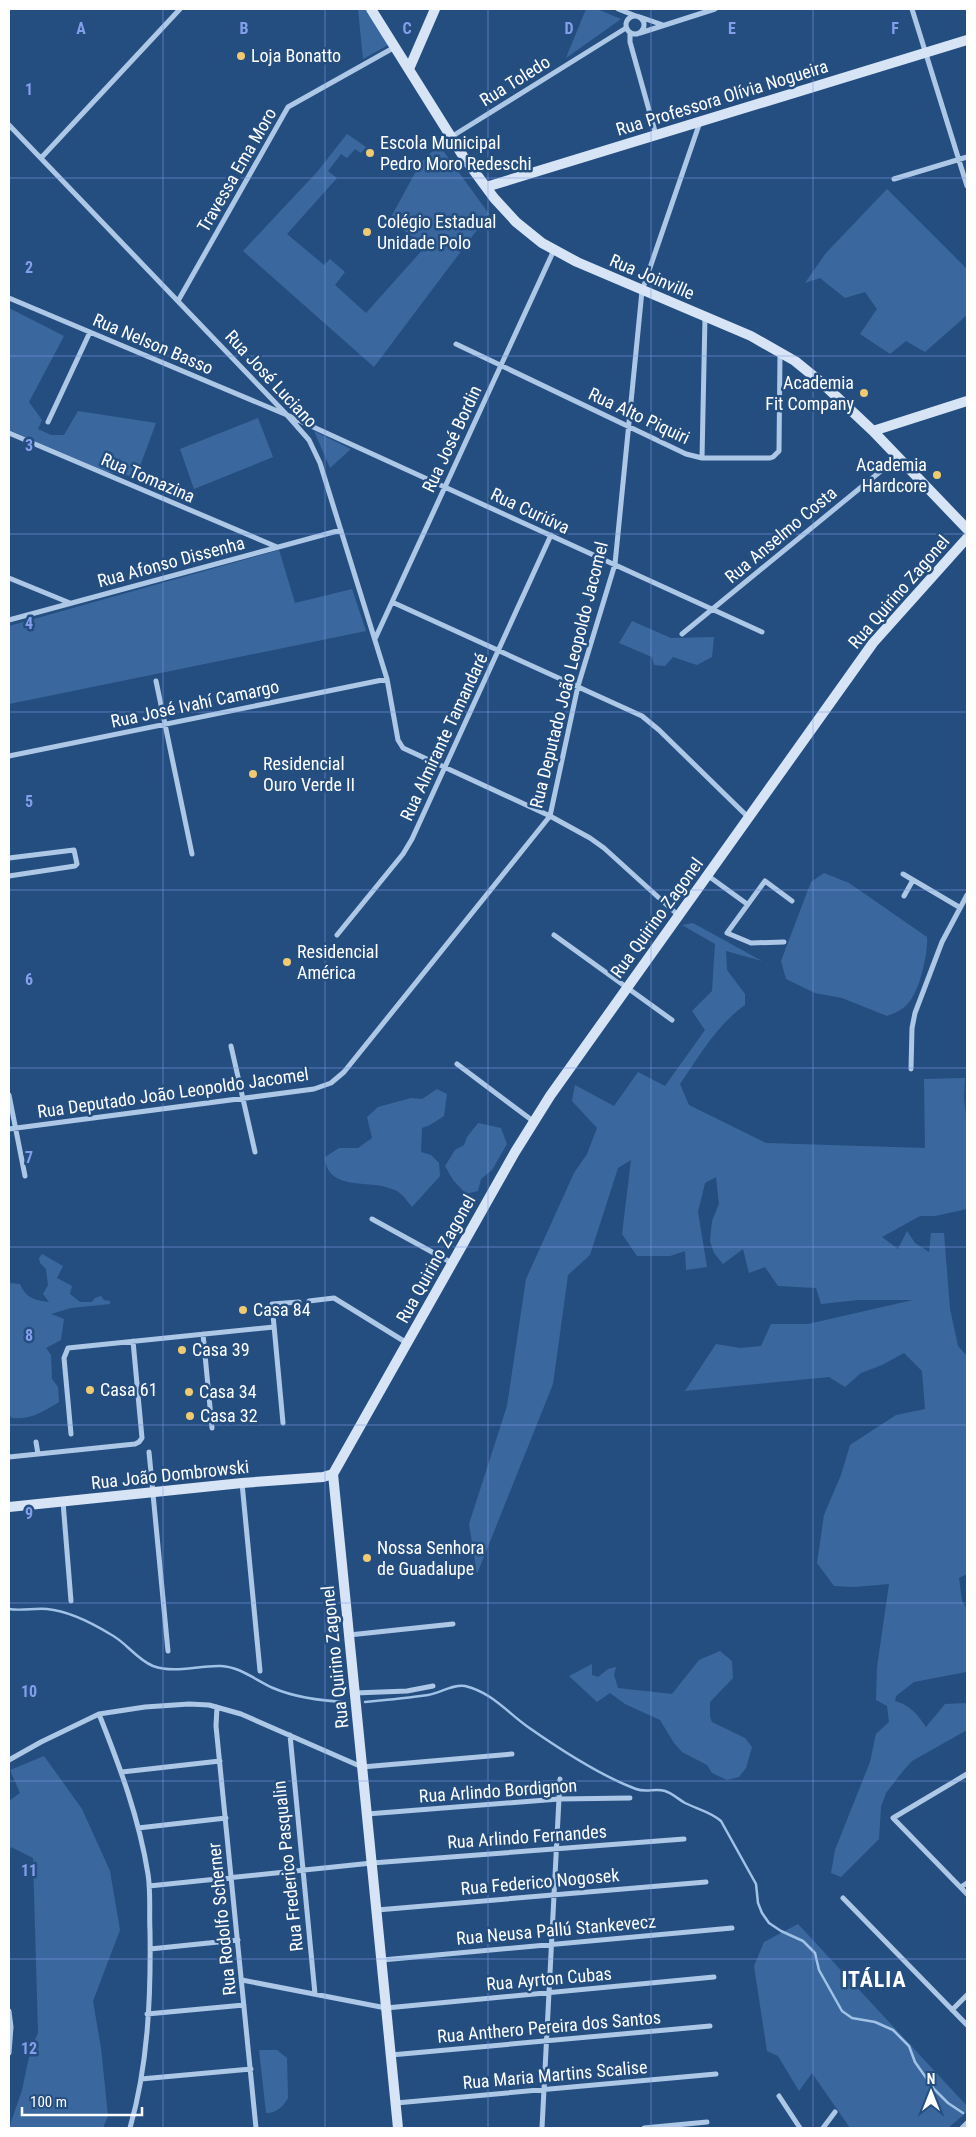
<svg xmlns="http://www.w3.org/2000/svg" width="976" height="2137" viewBox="0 0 976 2137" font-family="'Roboto Condensed',sans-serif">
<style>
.green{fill:#3a689e}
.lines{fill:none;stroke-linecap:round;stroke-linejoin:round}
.stream{stroke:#a1c2e7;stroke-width:2.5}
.street{stroke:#adc7e6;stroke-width:5}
.secondary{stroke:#d6e4f6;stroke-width:10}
.grid{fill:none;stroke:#839eea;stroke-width:1;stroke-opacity:0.55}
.poi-dot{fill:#f0ca71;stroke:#254e80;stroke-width:2}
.labels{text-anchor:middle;stroke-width:5;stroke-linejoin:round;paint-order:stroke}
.poi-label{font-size:18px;fill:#fff;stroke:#254e80;text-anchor:start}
.street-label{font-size:18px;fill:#fff;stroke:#254e80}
.district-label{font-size:22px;font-weight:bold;letter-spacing:1px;fill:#fff;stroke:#254e80}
.grid-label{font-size:16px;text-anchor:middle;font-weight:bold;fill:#839eea;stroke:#254e80;stroke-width:5;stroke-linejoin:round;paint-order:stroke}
</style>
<rect width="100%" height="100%" fill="#254e80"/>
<path class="green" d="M358,9H365L388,45L363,59Z
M586,9H597L621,19L566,58Z
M347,134L366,147L361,153L355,149L347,158L341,154L328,171L337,178L287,234L324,265L330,259L345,272L335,285L366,313L425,247L390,219L421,162L439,145L489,214L374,367L243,251L317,172Z
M887,189L967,269V315L925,352L906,341L890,354L860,334L877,309L865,292L845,298L820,278L805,283L826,253Z
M9,308L64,336L29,402L42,420L38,429L51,435H64L78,411L156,423L136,477L107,472L9,430Z
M258,418L273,457L194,489L180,449Z
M314,431L351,449L330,468Z
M279,550L295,603L352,589L366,631L9,704V626Z
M632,621L671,638L714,637L712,657L697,665L673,657L665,666L654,665L652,657L619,643Z
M824,873L849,883L927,937C928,954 920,988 910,1001C904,1009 896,1013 887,1016L842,998L815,993L786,979L781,961L811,882Z
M693,923L762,961L726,951L727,970L745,994V1005C716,1026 700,1055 680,1084L689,1105L766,1143L925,1148L924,1079L965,1078L964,1098L967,1123V1209L935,1216H920L882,1237L898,1249L907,1231L915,1243L929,1252L931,1233H944L950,1309L958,1346L967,1356V1574L959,1578L962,1601L967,1609V1670L966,1672L914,1682L896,1696L895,1701C910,1705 917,1714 926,1727L945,1704L967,1703V1730L912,1761L903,1771L886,1793L881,1807L879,1839L841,1877L831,1873L835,1850L870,1762L876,1734L889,1722L887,1706L876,1700L877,1667L889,1584L854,1587L834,1586L817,1563L824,1515L841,1475L850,1445L896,1415L925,1409L922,1371L904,1353L882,1365L861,1373L845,1387L829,1377L685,1391L716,1344L740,1348L761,1346L771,1324H808L913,1300H858L821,1304L816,1288L778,1286L765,1267L749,1273L743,1249L723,1264L714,1253L710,1241L712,1221L719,1204L716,1177L705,1183L698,1212L707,1267L686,1270L685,1251L670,1256H637L622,1234L631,1160L618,1168L590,1255L568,1275L553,1384L477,1574L469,1524L507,1406L526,1279L574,1173L587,1154L597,1128L572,1101L575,1085L614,1106L638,1072L665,1086L705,1030L692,1011L712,991L715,944L682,925Z
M437,1089L447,1094L444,1116L430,1125L422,1128L421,1152L431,1155L439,1163L440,1176L412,1207C406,1200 402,1192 392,1189C369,1179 327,1192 325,1157L339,1148H358L372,1138L367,1117L378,1107L411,1098L422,1099Z
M478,1123L501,1128L507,1144L492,1170L481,1179L478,1191L466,1194L453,1180L445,1166L455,1150L464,1145L467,1137Z
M42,1254L63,1266L57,1278L72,1286L70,1294L80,1302H92L95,1298L101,1296L104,1300L110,1301V1304L71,1308L51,1314L64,1319L61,1340L46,1348L51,1355L52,1379L58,1387L59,1402C43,1412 30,1420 12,1418L9,1415V1283L20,1284C25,1297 35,1301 49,1302L43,1294L48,1285L46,1269L40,1263L39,1258Z
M720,1651L732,1661L733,1678L710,1702V1717L712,1722L745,1738L752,1747L746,1768L739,1777L727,1780L712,1773L707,1765L682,1752L674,1743L660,1720L625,1704L610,1693L597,1702L569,1676L592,1664V1675L598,1677L608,1669L616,1667L614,1675L618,1688L672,1694L699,1660Z
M44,1756L82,1809L110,1871L120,1930L93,2001L101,2048L108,2116L103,2128H9L22,2090L31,2048L38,2033L33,1858L11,1847L9,1851V1801L20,1793L10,1770Z
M798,1924L967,2106V2112L948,2128H850L812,2073L799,2091L778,2056L767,2051L754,1966L764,1942Z
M259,2050H277L287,2058L288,2098C283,2107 276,2113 266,2113Z"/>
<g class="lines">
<path class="stream" d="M9,1609C21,1611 34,1608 47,1609C68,1611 92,1623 110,1634C126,1642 136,1659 153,1666C175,1674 198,1665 221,1666C241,1667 255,1680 273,1688C294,1697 324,1701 347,1702
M365,1702C386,1700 407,1698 428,1695C441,1693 452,1684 465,1686C491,1692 507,1712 528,1727C558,1748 601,1776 636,1789C646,1793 655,1788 665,1791C672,1793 678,1799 685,1803C697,1809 711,1812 721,1821L756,1884L758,1903L762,1913L769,1923L781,1931L803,1941L815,1953L819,1970L842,2011L852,2018L875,2022L893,2030L909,2046L915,2062L934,2089L948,2103L963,2113"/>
<path class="street" d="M618,9L636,16
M912,9L967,186
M626 25a9 9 0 1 1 18 0a9 9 0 1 1-18 0Z
M640,17L663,25
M640,33L715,9
M630,34V42L656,135
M9,125L287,415L309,440L320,463L387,679L398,740L403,748L550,816L590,838L604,848L679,916
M451,137L626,28
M41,158L180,9
M894,179L967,157
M9,298L287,415L762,632
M178,301L288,107L395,47
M456,344L686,454L702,458H770L773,457L779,451L780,353
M48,422L90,332
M9,433L277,547
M702,458L705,317
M9,578L70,603
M392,602L642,716L659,730L748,817
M9,620L341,530
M682,634L898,457
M375,639L554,250
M156,681L192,854
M9,756L387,679
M9,858L74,850L77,864L75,866L9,876
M903,874L959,907
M707,875L747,904
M904,896L913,880
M337,935L403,854L412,839L551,535
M554,935L672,1020
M784,942L751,943L727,933L765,881L792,901
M231,1046L255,1152
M457,1064L533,1121
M911,1069L912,1028L915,1013L942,942L967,895
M9,1095L25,1176
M9,1129L314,1089L331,1083L344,1072L550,816L578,686L615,564L642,291L700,122
M372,1219L452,1263
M309,1301L334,1298L407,1343
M203,1334L212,1428
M283,1423L272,1304L299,1302
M71,1434L64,1358L68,1348L274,1327
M36,1442L38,1454
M149,1452L168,1651
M9,1457L135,1444L139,1442L142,1438L133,1341
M242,1483L260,1671
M63,1502L71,1601
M349,1635L453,1624
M355,1693L407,1691L433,1686
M217,1707L216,1726L256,2128
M99,1714C120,1767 139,1818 148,1874C151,1893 149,1913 150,1931C151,1997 148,2065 130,2128
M290,1735L315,1994
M9,1760L41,1742L99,1714L145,1707L189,1704L209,1705L241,1714L362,1767L512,1754
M122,1772L220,1761
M967,1774L893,1818L967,1894
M367,1814L559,1799L630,1798
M138,1828L226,1818
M149,1886L372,1863L684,1839
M961,1887L967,1883
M843,1898L967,2025
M377,1910L706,1882
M150,1949L238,1940
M382,1960L732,1928
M242,1980L386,2008L714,1977
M952,2010L967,1995
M9,2011L11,2027L9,2053
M147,2014L244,2005
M391,2055L710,2026
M141,2079L251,2069
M779,2096L800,2128
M396,2103L716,2074
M542,2128L560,1779
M644,2128L707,2122
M823,2128L835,2112
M962,2128L967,2123"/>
<path class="secondary" d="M371,9L463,156L494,198L516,222L542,243L577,262L751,336L795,361L822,383L873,431L967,529
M409,69L435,9
M486,187L967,40
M873,431L967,401
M9,1507L242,1483L323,1477L333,1474
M398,2128L333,1474L515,1152L550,1096L873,643L967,538"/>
</g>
<path class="grid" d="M163,9V2128M325,9V2128M488,9V2128M651,9V2128M813,9V2128M9,178H967M9,356H967M9,534H967M9,712H967M9,890H967M9,1068H967M9,1247H967M9,1425H967M9,1603H967M9,1781H967M9,1959H967"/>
<g class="poi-dot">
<circle cx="241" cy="56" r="5"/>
<circle cx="370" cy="153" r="5"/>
<circle cx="367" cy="232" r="5"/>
<circle cx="864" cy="393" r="5"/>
<circle cx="937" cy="475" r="5"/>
<circle cx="253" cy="774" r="5"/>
<circle cx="287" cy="962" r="5"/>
<circle cx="243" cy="1310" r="5"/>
<circle cx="182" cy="1350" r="5"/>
<circle cx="90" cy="1390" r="5"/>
<circle cx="189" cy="1392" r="5"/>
<circle cx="190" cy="1416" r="5"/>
<circle cx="367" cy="1558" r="5"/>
</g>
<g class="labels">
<g class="poi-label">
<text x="251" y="62">Loja Bonatto</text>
<text x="380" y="149">Escola Municipal<tspan x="380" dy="21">Pedro Moro Redeschi</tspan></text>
<text x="377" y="228">Colégio Estadual<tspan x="377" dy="21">Unidade Polo</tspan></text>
<text x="854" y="389" text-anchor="end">Academia<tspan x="854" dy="21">Fit Company</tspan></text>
<text x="927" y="471" text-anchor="end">Academia<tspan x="927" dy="21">Hardcore</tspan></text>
<text x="263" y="770">Residencial<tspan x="263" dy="21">Ouro Verde II</tspan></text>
<text x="297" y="958">Residencial<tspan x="297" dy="21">América</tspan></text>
<text x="253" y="1316">Casa 84</text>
<text x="192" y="1356">Casa 39</text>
<text x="100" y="1396">Casa 61</text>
<text x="199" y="1398">Casa 34</text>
<text x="200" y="1422">Casa 32</text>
<text x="377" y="1554">Nossa Senhora<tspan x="377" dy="21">de Guadalupe</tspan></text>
</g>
<g class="street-label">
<text transform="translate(515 81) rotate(-32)" y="6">Rua Toledo</text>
<text transform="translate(722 98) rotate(-17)" y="6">Rua Professora Olívia Nogueira</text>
<text transform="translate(237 170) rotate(-60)" y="6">Travessa Ema Moro</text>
<text transform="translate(652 277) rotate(23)" y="6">Rua Joinville</text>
<text transform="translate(153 344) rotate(23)" y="6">Rua Nelson Basso</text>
<text transform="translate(271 379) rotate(47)" y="6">Rua José Luciano</text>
<text transform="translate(639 416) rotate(25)" y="6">Rua Alto Piquiri</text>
<text transform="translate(452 439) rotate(-65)" y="6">Rua José Bordin</text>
<text transform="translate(148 478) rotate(23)" y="6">Rua Tomazina</text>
<text transform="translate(530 511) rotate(25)" y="6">Rua Curiúva</text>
<text transform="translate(781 535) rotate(-40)" y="6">Rua Anselmo Costa</text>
<text transform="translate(171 562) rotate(-15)" y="6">Rua Afonso Dissenha</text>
<text transform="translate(899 592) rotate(-49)" y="6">Rua Quirino Zagonel</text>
<text transform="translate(569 675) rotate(-76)" y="6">Rua Deputado João Leopoldo Jacomel</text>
<text transform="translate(195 704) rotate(-12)" y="6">Rua José Ivahí Camargo</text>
<text transform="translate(444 737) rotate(-65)" y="6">Rua Almirante Tamandaré</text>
<text transform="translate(657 918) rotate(-54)" y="6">Rua Quirino Zagonel</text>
<text transform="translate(173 1093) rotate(-8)" y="6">Rua Deputado João Leopoldo Jacomel</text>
<text transform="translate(436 1259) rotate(-61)" y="6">Rua Quirino Zagonel</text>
<text transform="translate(170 1475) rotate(-6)" y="6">Rua João Dombrowski</text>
<text transform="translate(335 1657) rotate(-96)" y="6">Rua Quirino Zagonel</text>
<text transform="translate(498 1791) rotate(-4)" y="6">Rua Arlindo Bordignon</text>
<text transform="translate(527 1837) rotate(-4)" y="6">Rua Arlindo Fernandes</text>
<text transform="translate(288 1866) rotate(-96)" y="6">Rua Frederico Pasqualin</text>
<text transform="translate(540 1882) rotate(-5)" y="6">Rua Federico Nogosek</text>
<text transform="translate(222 1919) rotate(-96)" y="6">Rua Rodolfo Scherner</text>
<text transform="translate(556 1930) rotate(-5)" y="6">Rua Neusa Pallú Stankevecz</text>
<text transform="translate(549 1979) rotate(-5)" y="6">Rua Ayrton Cubas</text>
<text transform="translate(549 2027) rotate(-5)" y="6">Rua Anthero Pereira dos Santos</text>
<text transform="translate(555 2075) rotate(-5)" y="6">Rua Maria Martins Scalise</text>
</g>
<g class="district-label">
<text x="874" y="1987">ITÁLIA</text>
</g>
</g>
<g class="grid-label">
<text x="81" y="34">A</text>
<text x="244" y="34">B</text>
<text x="407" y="34">C</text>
<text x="569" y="34">D</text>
<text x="732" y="34">E</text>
<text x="895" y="34">F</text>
<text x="29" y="95">1</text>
<text x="29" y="273">2</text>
<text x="29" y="451">3</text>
<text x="29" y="629">4</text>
<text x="29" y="807">5</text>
<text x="29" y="985">6</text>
<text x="29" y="1163">7</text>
<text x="29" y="1341">8</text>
<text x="29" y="1519">9</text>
<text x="29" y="1697">10</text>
<text x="29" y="1876">11</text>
<text x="29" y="2054">12</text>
</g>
<rect width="976" height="2137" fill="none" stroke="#ffffff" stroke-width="20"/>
<g transform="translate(931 2092)" stroke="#254e80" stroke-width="4" paint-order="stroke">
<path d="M0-4L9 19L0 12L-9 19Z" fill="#ffffff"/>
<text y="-8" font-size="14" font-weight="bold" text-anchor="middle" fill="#ffffff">N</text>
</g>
<path d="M22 2107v8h120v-8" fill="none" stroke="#ffffff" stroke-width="2.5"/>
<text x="30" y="2107" font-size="15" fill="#ffffff" stroke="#254e80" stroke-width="4" paint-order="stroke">100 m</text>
</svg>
